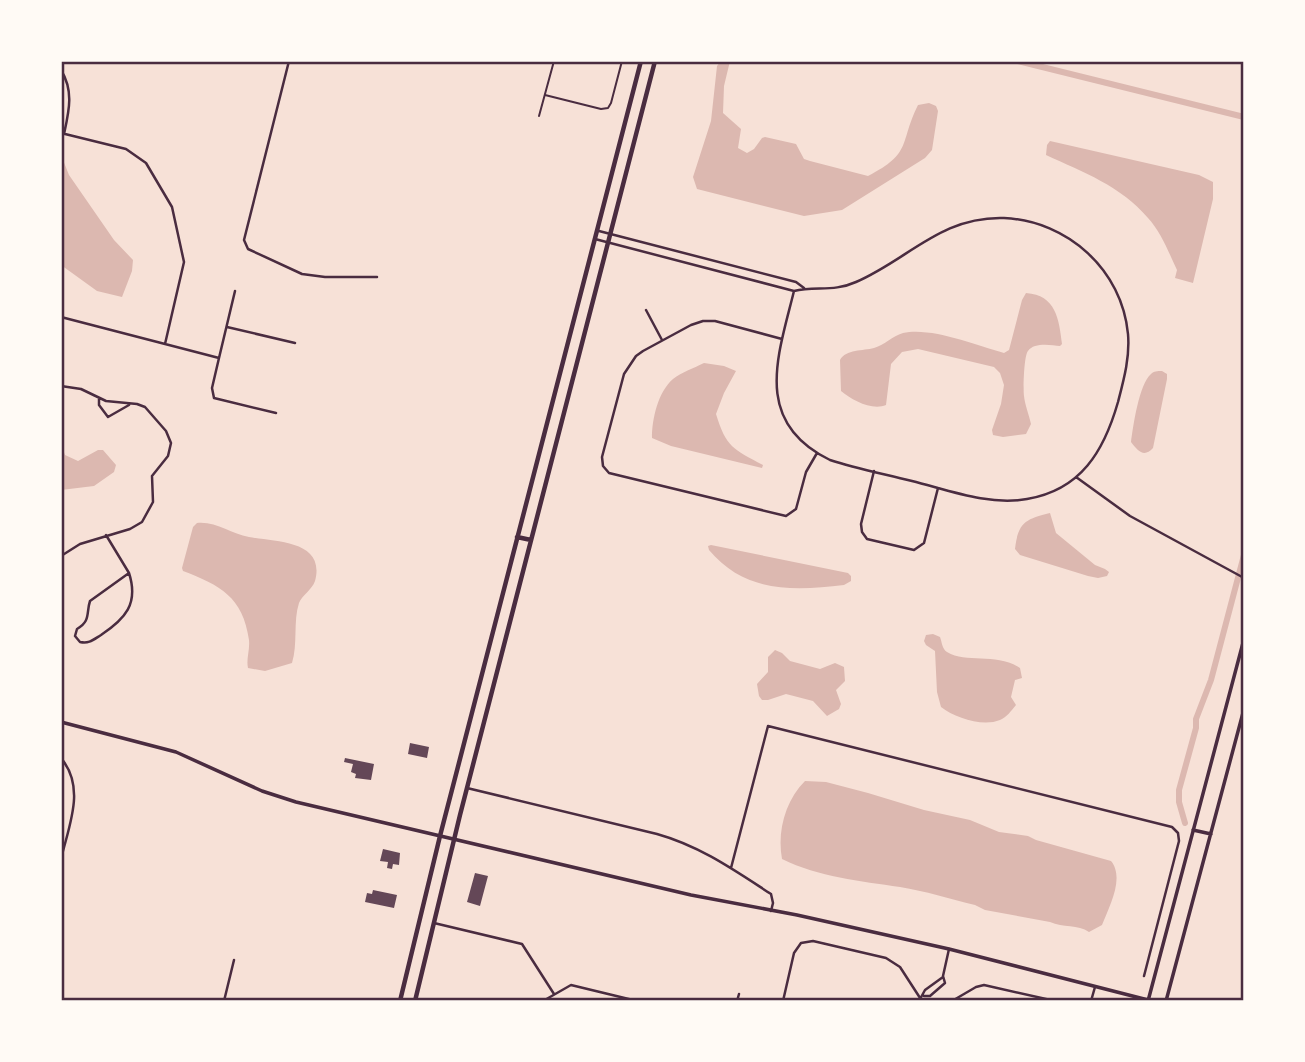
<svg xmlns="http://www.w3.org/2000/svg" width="1305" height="1062" viewBox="0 0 1305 1062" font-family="'DejaVu Sans',sans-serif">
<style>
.water{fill:#dcb8b0}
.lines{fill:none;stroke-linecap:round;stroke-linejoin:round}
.canal{stroke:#dcb8b0;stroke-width:6}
.building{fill:#644757}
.service{stroke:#4a2c40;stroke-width:2}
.minor{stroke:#4a2c40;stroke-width:2.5}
.tertiary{stroke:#4a2c40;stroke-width:3.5}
.secondary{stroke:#4a2c40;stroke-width:4.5}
.neatline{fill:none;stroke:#4a2c40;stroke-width:2.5}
</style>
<rect width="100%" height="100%" fill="#f7e1d7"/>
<path class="water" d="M721,61H730L724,86L723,113L741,129L738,148L747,153L754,149L762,138L765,137L796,144L804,159L810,161L868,176C913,153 899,143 918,105L929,103L936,106L938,111L932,150L925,158L842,210L804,216L697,189L693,177L711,121L717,66Z
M1050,141L1199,175L1213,182V199L1193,283L1175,278L1177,270C1169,253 1161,232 1148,218C1121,186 1083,172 1046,155L1047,145Z
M61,155L69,175L114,240L133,260L132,271L122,297L97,291L61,265Z
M1026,293C1056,295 1059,319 1062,344L1060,346C1051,345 1034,342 1028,351C1024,355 1023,389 1024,396C1025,405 1029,415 1031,424L1026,434L1003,437L993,435L992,430L1001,404L1004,385L1000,373L994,367L918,349L902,352L891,364L886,405C872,411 852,400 841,391L840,360C846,349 863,351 874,348C885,345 892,336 903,333C932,327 975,345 1004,353L1009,350L1022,300Z
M704,363L724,366L736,371L724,393L716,414C726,447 733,449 763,465L762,468L671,446L652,438C652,419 658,392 673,379C682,372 694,368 704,363Z
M1162,371L1167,374V379L1153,448C1144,458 1138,451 1131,442C1133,427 1139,384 1151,374C1154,371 1157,371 1162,371Z
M61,444L65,455L78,461L98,450H103L116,465L114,472L94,486L61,490Z
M1050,513L1056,533L1095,565L1105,569L1109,572L1107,576L1098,578L1088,576L1020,555L1015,549C1018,523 1025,519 1050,513Z
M197,523C216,521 231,534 249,537C275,542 326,540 315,581C312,590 302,595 299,603C293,621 298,644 292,663L265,671L248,668C246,659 250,650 249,640C243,597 220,585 183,571L182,568L193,527Z
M711,545L848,573L851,576V581L844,585C793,591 745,593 709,550L708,546Z
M933,634L940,637C942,642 942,649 947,652C967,664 996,652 1020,668L1022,678L1015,680L1011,697L1016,705C1011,711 1007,717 1000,720C983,727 955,718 941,707L937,692L935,651L926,645L924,641L926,635Z
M775,650L782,653L790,661L820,669L835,663L844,667L845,681L836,690L841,704L839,709L827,716L813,701L786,694L768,700H762L759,696L757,684L768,672V657Z
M805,781L826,782L868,793L924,810L970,820L999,832L1028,836L1036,840L1111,861C1125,878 1109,907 1102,925L1089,932C1078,924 1063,928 1050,922L985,910L975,905C950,899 925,891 900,887C860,881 819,877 782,859C777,832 785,801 805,781Z"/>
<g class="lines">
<path class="canal" d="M1018,61L1244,117
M1185,823L1179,802V790L1196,728V719L1211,680L1244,555"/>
</g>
<path class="building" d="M410,743L429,747L427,758L408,754Z
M345,758L374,764L371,780L355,778L356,774L351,772L353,764L344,762Z
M383,849L400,853L399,865L393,864L392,869L387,868L388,862L380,861Z
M475,873L488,876L480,906L467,902Z
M373,890L397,895L394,908L365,902L367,893L372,894Z"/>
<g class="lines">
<path class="service" d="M545,95L601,109L608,108L611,103L622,61
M539,116L554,61"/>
<path class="minor" d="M289,61L244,240L248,249L302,274L325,277H377
M61,70C74,91 69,111 64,134
M61,133L126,149L146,163L172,207L184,262L165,344
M599,231L796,282L804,288
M595,239L794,291C816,286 834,292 856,282C909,259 941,216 1004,218C1068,221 1122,270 1128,334C1130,357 1124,379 1118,402C1104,451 1081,490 1027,499C989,506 948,490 912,481C885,474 857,469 830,460C752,422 778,356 794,291
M646,310L662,340
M61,317L219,358L212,388L214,398L276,413
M227,327L295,343
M782,339L715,321H703L691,325L643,351L636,356L624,374L602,457L603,466L609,473L786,516L796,509L806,472L817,453
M219,358L235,291
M61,386L81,389L106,401L137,404L145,407L166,431L171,443L168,456L152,476L153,502L142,522L130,529L80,544L61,556
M99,398V405L108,417L129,405
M874,471L861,524L862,532L867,539L914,550L924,543L938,488
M1076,477L1130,516L1244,578
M106,535L129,573
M129,573C139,604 125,619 101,635C93,640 89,644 80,642L75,636L77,629C91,621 86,613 90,601Z
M61,758C86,788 69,825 61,859
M467,788L657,834C700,846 734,870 771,894L773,903L771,911
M731,868L768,726L1172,827L1178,833L1179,841L1144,976
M434,923L522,944L554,994
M924,996H930L945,983L943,976L949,949
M224,1001L234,960
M543,1001L571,985L637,1001
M737,1001L739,994
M783,1001L794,953L801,943L813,941L886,958L900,967L922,1001
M919,1001L925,990L943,977
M952,1001L976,987L984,985L1055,1001
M1091,1001L1095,987"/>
<path class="tertiary" d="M61,722L176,752L262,791L296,802L691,895L797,915L949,949L1152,1001
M1193,830L1211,834
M1148,1001L1244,639
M1166,1001L1244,709"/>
<path class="secondary" d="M517,537L531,540
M400,1001L440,836L641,61
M415,1001L460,815L655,61"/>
</g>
<rect width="1305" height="1062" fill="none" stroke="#fffaf5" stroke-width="126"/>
<rect x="63" y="63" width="1179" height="936" class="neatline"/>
</svg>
